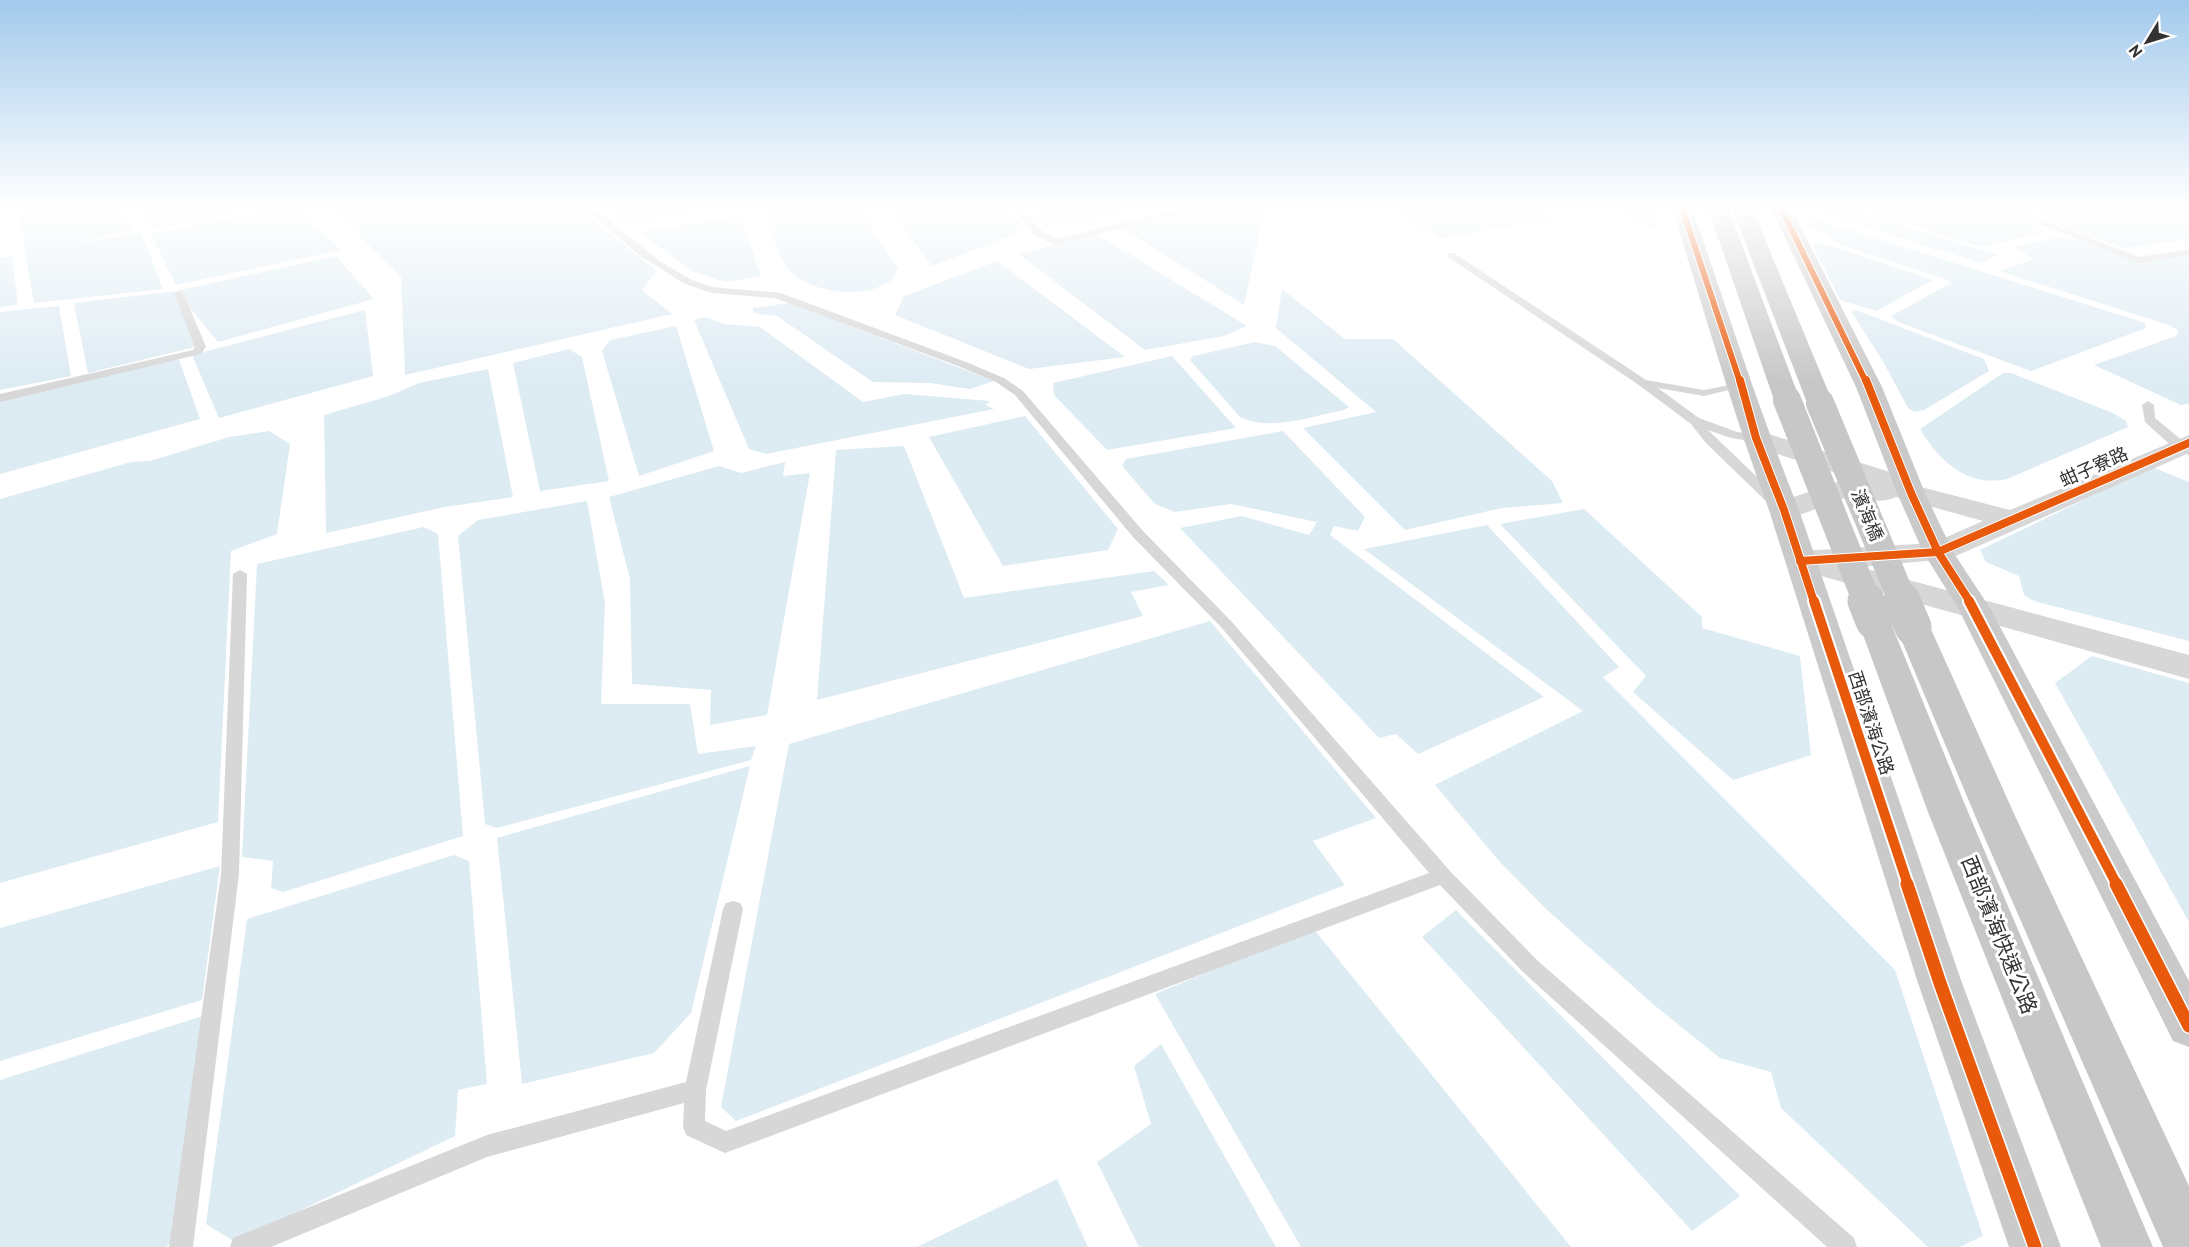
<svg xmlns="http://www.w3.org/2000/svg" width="2189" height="1247" viewBox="0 0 2189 1247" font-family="'PT Sans','Noto Sans TC',sans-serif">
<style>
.water{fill:#ddebf3}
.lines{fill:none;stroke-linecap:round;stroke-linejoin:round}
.service{fill:#d7d7d7;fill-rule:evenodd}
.tertiary{fill:#d7d7d7;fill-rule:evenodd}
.primary{fill:#cacaca;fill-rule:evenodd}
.trunk{fill:#c7c7c7;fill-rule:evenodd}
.trunk-bridge-far1{stroke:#c7c7c7;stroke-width:28}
.trunk-bridge{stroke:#c7c7c7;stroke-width:37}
.cycleway-far3-casing{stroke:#fff;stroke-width:8}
.cycleway-far2-casing{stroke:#fff;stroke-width:10}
.cycleway-far1-casing{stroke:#fff;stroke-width:14}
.cycleway-casing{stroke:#fff;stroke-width:16}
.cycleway-far3{stroke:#e8590c;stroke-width:6}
.cycleway-far2{stroke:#e8590c;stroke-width:8}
.cycleway-far1{stroke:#e8590c;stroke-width:10}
.cycleway{stroke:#e8590c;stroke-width:13}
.labels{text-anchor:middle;stroke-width:6;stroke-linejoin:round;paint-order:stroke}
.street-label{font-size:18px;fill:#333;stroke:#fff}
.near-street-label{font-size:21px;fill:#333;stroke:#fff}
</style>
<rect width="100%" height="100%" fill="#fff"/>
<path class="water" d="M20,208H122L132,230L58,247L141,232L163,289L34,303L25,253Z
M136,208H261L153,229Z
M281,208H297L341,250L176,285L151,234Z
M332,208H578L657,271L642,290L672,314L405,375L401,277Z
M607,208H723L625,223Z
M815,208H858L898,268C896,271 894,277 891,280C866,301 807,293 787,268C779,257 769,226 763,212Z
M889,208H1005L1025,230L932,266Z
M1031,208H1133L1135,211L1065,225L1046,222Z
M1207,208H1265L1244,305L1120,226Z
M1389,208H1537L1553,219L1441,238Z
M1607,208H1653L1659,229Z
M1805,208H1846L1998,255L1981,263Z
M1855,208H1998L2042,226L2032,227L2044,232L1981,247Z
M2019,208H2189V233L2184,234L2189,236V239L2126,248L2078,233L2044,218L2046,214C2036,210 2028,212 2019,208Z
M740,216L761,276L725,282L694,272L639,232Z
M1806,216L2145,323L2146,328L2031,371L1898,322L1891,316L1951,283L1945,279L1836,243L1827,234L1810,228Z
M1093,232L1247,326L1224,336L1145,350L1020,255Z
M2065,236L2134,259L2189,251V404L2181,405L2094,365L2176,336L2179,331L2169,325L1999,271L2034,259L2013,247Z
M1811,242L1829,245L1933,280L1876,311L1840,300Z
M12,256L18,305L0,307V258Z
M336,256L374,299L218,342L178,293L199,346L88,373L74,303L176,291Z
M997,261L1125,357L1029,369L895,315L904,296Z
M1282,289L1345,339H1393L1552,481L1563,503L1502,508L1405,530L1303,428L1376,412L1276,328Z
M790,303L994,381L970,389L930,383L873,382L777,316L753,313V308Z
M59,306L71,376L0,390V312Z
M365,310L373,376L219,418L192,355Z
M1856,310L1984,359L1989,371L1924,410L1914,412L1908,408L1884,363L1851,311Z
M706,317L723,324L760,327L863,402L904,394L990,401L985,405L994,409L766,454L749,449L694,320Z
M676,326L714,451L639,476L602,351L610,340Z
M1255,342L1275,346L1349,407L1344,410C1312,416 1270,432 1240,417L1190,360L1193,356Z
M569,349L582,357L609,481L540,491L513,363Z
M1172,356L1236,428L1107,450L1054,395L1053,383Z
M178,357L200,419L0,474V398Z
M488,369L513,497L445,507L326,533L324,415L389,396L419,383Z
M2003,373H2011L2113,413L2126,421L2128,427L2007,479C1968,488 1938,460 1920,429Z
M1025,416L1118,529L1108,550L1003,566L929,437Z
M269,431L290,444L277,534L231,551L218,822L0,883V499L131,462L150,461L229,437Z
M1283,431L1365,517L1358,531L1334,526L1330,535L1544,697L1418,754L1396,734L1379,738L1180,528L1242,516L1309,535L1317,522L1231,504L1175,512L1155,504L1122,466L1126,459Z
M904,446L964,598L1154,571L1169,585L1131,592L1143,616L817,700L836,450Z
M785,462L783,476L810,473L767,715L710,725L711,690L632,684L630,579L609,497L719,466L741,473Z
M2152,467L2189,482V641L2034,601L2024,595L2019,576L1986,562L1980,550Z
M587,501L605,603L601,704H690L698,754L756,746L751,760L497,828L485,824L458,536L478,520Z
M1584,509L1702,617V628L1800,656L1811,755L1733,780L1633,692L1646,676L1500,524Z
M1487,525L1619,667L1603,677L1895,970L1983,1236L1960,1247H1928L1781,1108L1771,1072L1720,1058L1654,1005L1546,909L1500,862L1435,785L1583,711L1364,549Z
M424,527L438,534L463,836L283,892L271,888L273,861L242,857L257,564Z
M1210,621L1376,818L1313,841L1345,885L736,1121L721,1107L789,744Z
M2092,656L2189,683V922L2055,683Z
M750,766L691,1013L654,1053L522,1084L497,838Z
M454,855L469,861L487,1084L458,1090L455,1136L235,1242L206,1224L247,919Z
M220,866L202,1000L0,1061V928Z
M1456,910L1740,1196L1692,1231L1422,937Z
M1313,928L1571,1247H1301L1155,994Z
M209,1014L173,1241L166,1247H0V1080Z
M1161,1044L1276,1247H1139L1097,1162L1151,1124L1134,1066Z
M1057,1179L1088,1247H917Z"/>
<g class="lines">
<path class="service" d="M584,208H594L661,262L692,280L712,287L781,293L966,362L1004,378L1023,391L1143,531L1231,621L1450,871L1538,961L1854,1238L1857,1247H1827L1524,973L1440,885L725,1153L686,1135L683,1127L684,1103L487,1157L271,1247H230L233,1238L487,1135L686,1082L723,909L726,903L733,901L740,903L743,909L706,1090L705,1121L726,1131L1429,873L1221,627L1133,537L1015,395L996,382L958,366L775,298L712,293L685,284L639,255Z
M1013,208H1022L1042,231L1056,239L1185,208H1201L1056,245L1035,235Z
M2000,208H2013L2139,257L2189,249V255L2138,263Z
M1448,253H1454L1646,380L1704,390L1745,382V386L1704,396L1658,388L1699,418L1737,432L1760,435L1762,438L1756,442L1731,438L1708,430L1782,501L1784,504L1782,507H1772L1706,443L1691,424L1636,383L1448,257Z
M179,291L184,294L206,347L201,354L0,402V394L193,350L195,347L174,294Z
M2148,401L2154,405L2155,418L2189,446V455L2176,450L2145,422L2142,405Z
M240,570L247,574L239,874L193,1247H169L221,874L233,574Z"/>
<path class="tertiary" d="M1756,430L1890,472L1921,487L2010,510L2189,435V453L1949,559L1860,567L2189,655V679L1821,576L1817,569L1800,571L1789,568L1785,561L1789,554L1800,551L1933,543L1983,521L1896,497C1879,506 1859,495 1841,499C1819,505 1797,522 1774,516L1769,510L1774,504L1840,481L1865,482L1746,444L1742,438L1746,432Z"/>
<path class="primary" d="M1672,208H1692C1727,309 1759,411 1799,510L1962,983L2061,1247H2009L1918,983L1769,510C1732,411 1704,309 1672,208Z
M1771,208H1791L1882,387L1925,493L1953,552L1990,608L2189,981V1047L2173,1041L1958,608L1923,552L1897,493L1856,387Z"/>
<path class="trunk" d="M1708,208H1728L1800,400L1796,405L1787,408L1778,405L1774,400Z
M1732,208H1752L1833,403L1829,409L1820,411L1811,409L1807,403Z
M1874,610L1886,613L1890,621L1968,812L2153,1247H2101L1928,812L1858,621L1862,613Z
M1913,616L1925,619L1930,627L2016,818L2189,1186V1247H2163L1976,818L1896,627L1901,619Z"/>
<path class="trunk-bridge-far1" d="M1787,400L1867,602
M1820,403L1903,602"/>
<path class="trunk-bridge" d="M1866,601L1874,621
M1902,601L1913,627"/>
<g class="cycleway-far3-casing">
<path id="cycleway-far3" d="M1682,208L1740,382
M1781,208L1866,382"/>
</g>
<g class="cycleway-far2-casing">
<path id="cycleway-far2" d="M1740,380L1756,438L1784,510L1814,602
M1866,380L1911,493L1938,552L1970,602
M1800,561L1938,552L2189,443"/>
</g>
<g class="cycleway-far1-casing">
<path id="cycleway-far1" d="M1814,601L1908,885
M1969,601L2117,885"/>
</g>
<g class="cycleway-casing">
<path id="cycleway" d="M1907,884L1940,983L2035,1247
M2116,884L2189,1026"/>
</g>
<use href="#cycleway-far3" class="cycleway-far3"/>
<use href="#cycleway-far2" class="cycleway-far2"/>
<use href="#cycleway-far1" class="cycleway-far1"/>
<use href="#cycleway" class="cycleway"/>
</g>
<linearGradient id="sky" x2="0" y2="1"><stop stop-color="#a3caec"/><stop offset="0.54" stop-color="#fff"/><stop offset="1" stop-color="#fff" stop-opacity="0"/></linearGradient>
<rect width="2189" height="383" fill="url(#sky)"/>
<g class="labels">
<g class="street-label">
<text transform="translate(2094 467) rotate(-24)" y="6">蚶子寮路</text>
<text transform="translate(1867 515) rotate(67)" y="6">濱海橋</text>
<text transform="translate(1871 723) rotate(72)" y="6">西部濱海公路</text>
</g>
<g class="near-street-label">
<text transform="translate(1999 935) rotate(68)" y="7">西部濱海快速公路</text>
</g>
</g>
<g transform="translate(2147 42) rotate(232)" stroke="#ffffff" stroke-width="4.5" paint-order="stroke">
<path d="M0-4.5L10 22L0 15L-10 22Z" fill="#333333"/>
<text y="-9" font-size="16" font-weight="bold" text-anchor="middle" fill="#333333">N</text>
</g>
</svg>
